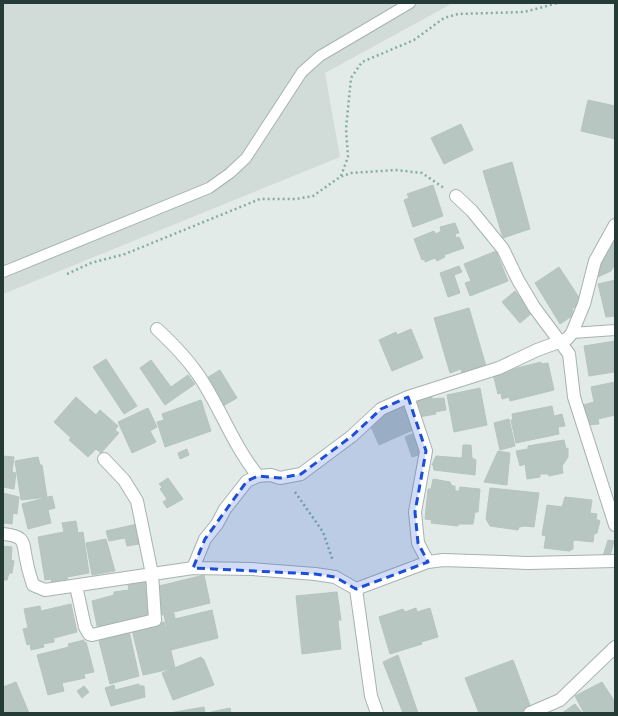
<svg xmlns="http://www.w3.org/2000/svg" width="618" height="716" viewBox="0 0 618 716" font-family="'DM Sans',sans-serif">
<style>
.built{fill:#d1dbd7}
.building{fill:#b8c6c1;stroke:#b6c4bf}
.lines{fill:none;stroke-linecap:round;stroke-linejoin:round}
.service-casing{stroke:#a6b3af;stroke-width:12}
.minor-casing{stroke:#a6b3af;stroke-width:14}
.path{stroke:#86aca2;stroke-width:2.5;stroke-dasharray:2 3;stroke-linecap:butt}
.service{stroke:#fff;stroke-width:10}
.minor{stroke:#fff;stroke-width:12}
.marked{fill:#1d4ed8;fill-opacity:0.2;stroke:#1d4ed8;stroke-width:3;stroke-dasharray:8 5;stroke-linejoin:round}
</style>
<rect width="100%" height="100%" fill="#e3ebe8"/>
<path class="built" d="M3,3H453L325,73L340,157L3,294Z"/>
<path class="building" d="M588,100L615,106V139L581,131Z
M461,124L473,150L444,164L431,138Z
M512,162L530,229L503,238L483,171Z
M433,185L443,216L413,227L404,200L409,198L407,194Z
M455,223L459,233L455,234L456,238L459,237L464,248L444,255L445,257L437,261L435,258L425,262V259L422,260L414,239L434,231L436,234L441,231L440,227Z
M615,237V264L611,271L598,277L595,273Z
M496,251L508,281L470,296L465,283L471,281L464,264Z
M459,266L462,272L454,275L460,293L448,297L440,273Z
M559,267L582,302L572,309L575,314L560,324L535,283Z
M615,280V316L606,317L598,284Z
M515,291L532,313L520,323L502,302Z
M469,308L486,366L462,373L461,369L450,373L434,318Z
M411,329L423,358L392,371L379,340L396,332L397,335Z
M615,341L614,372L589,376L584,346Z
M106,359L137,406L124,414L93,367Z
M151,360L171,387L188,375L195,384L165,405L140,368Z
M541,362V364L548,363L554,390L510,401L509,397L502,399L501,393L498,394L493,374Z
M220,370L237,398L223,406L205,379Z
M615,382V415L598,419L599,424L587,425L583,405L594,402L591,387Z
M480,388L487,425L454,432L447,395Z
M76,397L96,415L100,410L118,426L115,430L119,433L101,453L96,449L88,457L69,440L71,438L54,422Z
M432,397V399L444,398L446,410L435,412L436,414L419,417L416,400Z
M201,400L211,431L165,447L157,422L164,420L162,414Z
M405,404L415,429L379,445L369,422L380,415Z
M552,406L554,416L562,414L565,426L558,427L559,434L516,443L511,420H513L512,414Z
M148,408L157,427L150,431L156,442L132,453L118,422Z
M509,419L515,446L500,450L494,423Z
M417,432L424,453L412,457L405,437Z
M564,440L566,449L568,448V457L562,466L563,473L549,476L548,474H540V477L527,479L525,464L520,466L516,451L528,449V446Z
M463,445H471L472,458L476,460L475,475L434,470L433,465H432L436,456L462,458Z
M187,449L189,455L180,459L178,453Z
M498,451L510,453L507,485L484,482Z
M3,456L14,457L12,472L16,473L14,489L3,487Z
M38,457L40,465H42L47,497L21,500L15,461Z
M168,478L183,499L167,508L163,502L167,499L160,489L162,487L159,484Z
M433,479L450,482L452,486H455V491H459L460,487L480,489L478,512H475L473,524H458V526L431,523L432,520L425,519L428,489H431Z
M490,488L539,493L534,527L525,526L519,527L518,530L490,526L486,519Z
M3,493L19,497L17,514L13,513L12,524L3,523Z
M52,496L55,508L48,510L51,523L28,529L22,504Z
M565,497L592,500L590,513L597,514L596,519L600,521L597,533L594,534L593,542L573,540V549L569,551L544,548L546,536L542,535L547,505L562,507Z
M76,521L78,533L83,532L89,573L67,577L68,582L52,584L51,579L45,580L38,537L64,532L62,523Z
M137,524L139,544L127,546L125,538L109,541L106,531Z
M106,539L115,571L92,575L86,543Z
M608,540L614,541L610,556H603Z
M3,546L12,547L11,560L14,561L12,573H9L7,580H3Z
M204,575L210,603L162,615L155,587Z
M146,581L147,587L145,588L151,615L98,631L92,601L114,595V592L129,590L128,585Z
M337,592L341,620H338L341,649L302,654L296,596Z
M71,604L77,632L50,639H54V642L43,644L44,647L31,650L30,644L27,645L23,629L28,628L24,609L40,606L41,611Z
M416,608L417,612L430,608L438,637L421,642L422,644L390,654L379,617L403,609L405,612Z
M212,610L218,638L171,650L164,615L174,613L175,619Z
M164,622L175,668L143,675L132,630Z
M129,631L139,676L110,684L99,641L100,639Z
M84,640V643L86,642L94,672L84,674L85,678L62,683L64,691L48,695L37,655L69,647L68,644Z
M398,655L418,713H403L383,662Z
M201,657L204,660L214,685L173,700L162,673Z
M513,660L531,708L518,713H479L465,678Z
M16,682L29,713H3V687Z
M602,682L615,702V713H584L575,696Z
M139,684V686H144L145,697L111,706L105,688L114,685L115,690Z
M84,686L89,692L82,698L77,691Z
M575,704L582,713H562Z
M204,707L205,713H169Z
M230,708L231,713H211V712Z"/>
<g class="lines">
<g class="service-casing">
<path id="service" d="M3,272L209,188L230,173L246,158L302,72L320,56L410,3
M572,333L615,330"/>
</g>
<g class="minor-casing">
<path id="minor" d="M456,196L472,211L503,249L518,280L534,307L569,354L574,397L615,525
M157,329C172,343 185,356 197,373C220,406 232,444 258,476
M408,397L426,451L415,512L418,543L428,562
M3,534C28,536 22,544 27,563C28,570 31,578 33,585L45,590L193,568L252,569L315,574L335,577L356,589L371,696L377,713
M193,568L205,539L217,524L225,509L247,481L258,476L271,475L280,478L301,474L352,436L381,409L408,397L499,368L537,350L567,339L572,333L584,304L595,261L615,225
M76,586L85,627L89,634L92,635L155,620L152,574L137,501L124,480L104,459
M356,589L428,562L443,560L528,563L615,561
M530,713L560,700L615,647"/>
</g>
<path class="path" d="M341,176L348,157L346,129L351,78L362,62L414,40L444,18L458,14L524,12L558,3
M67,274L91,263L125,254L260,199H296L313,196L340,177L351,173L396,170L422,173L444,188
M295,492L323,532L333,561"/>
<use href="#service" class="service"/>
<use href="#minor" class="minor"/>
</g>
<path class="marked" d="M408,397L426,451L415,512L418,543L428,562L356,589L335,577L315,574L193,568L205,539L247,481L258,476L280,478L301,474L352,436L381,409Z"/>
<rect width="618" height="716" fill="none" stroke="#243b36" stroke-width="8"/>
</svg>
